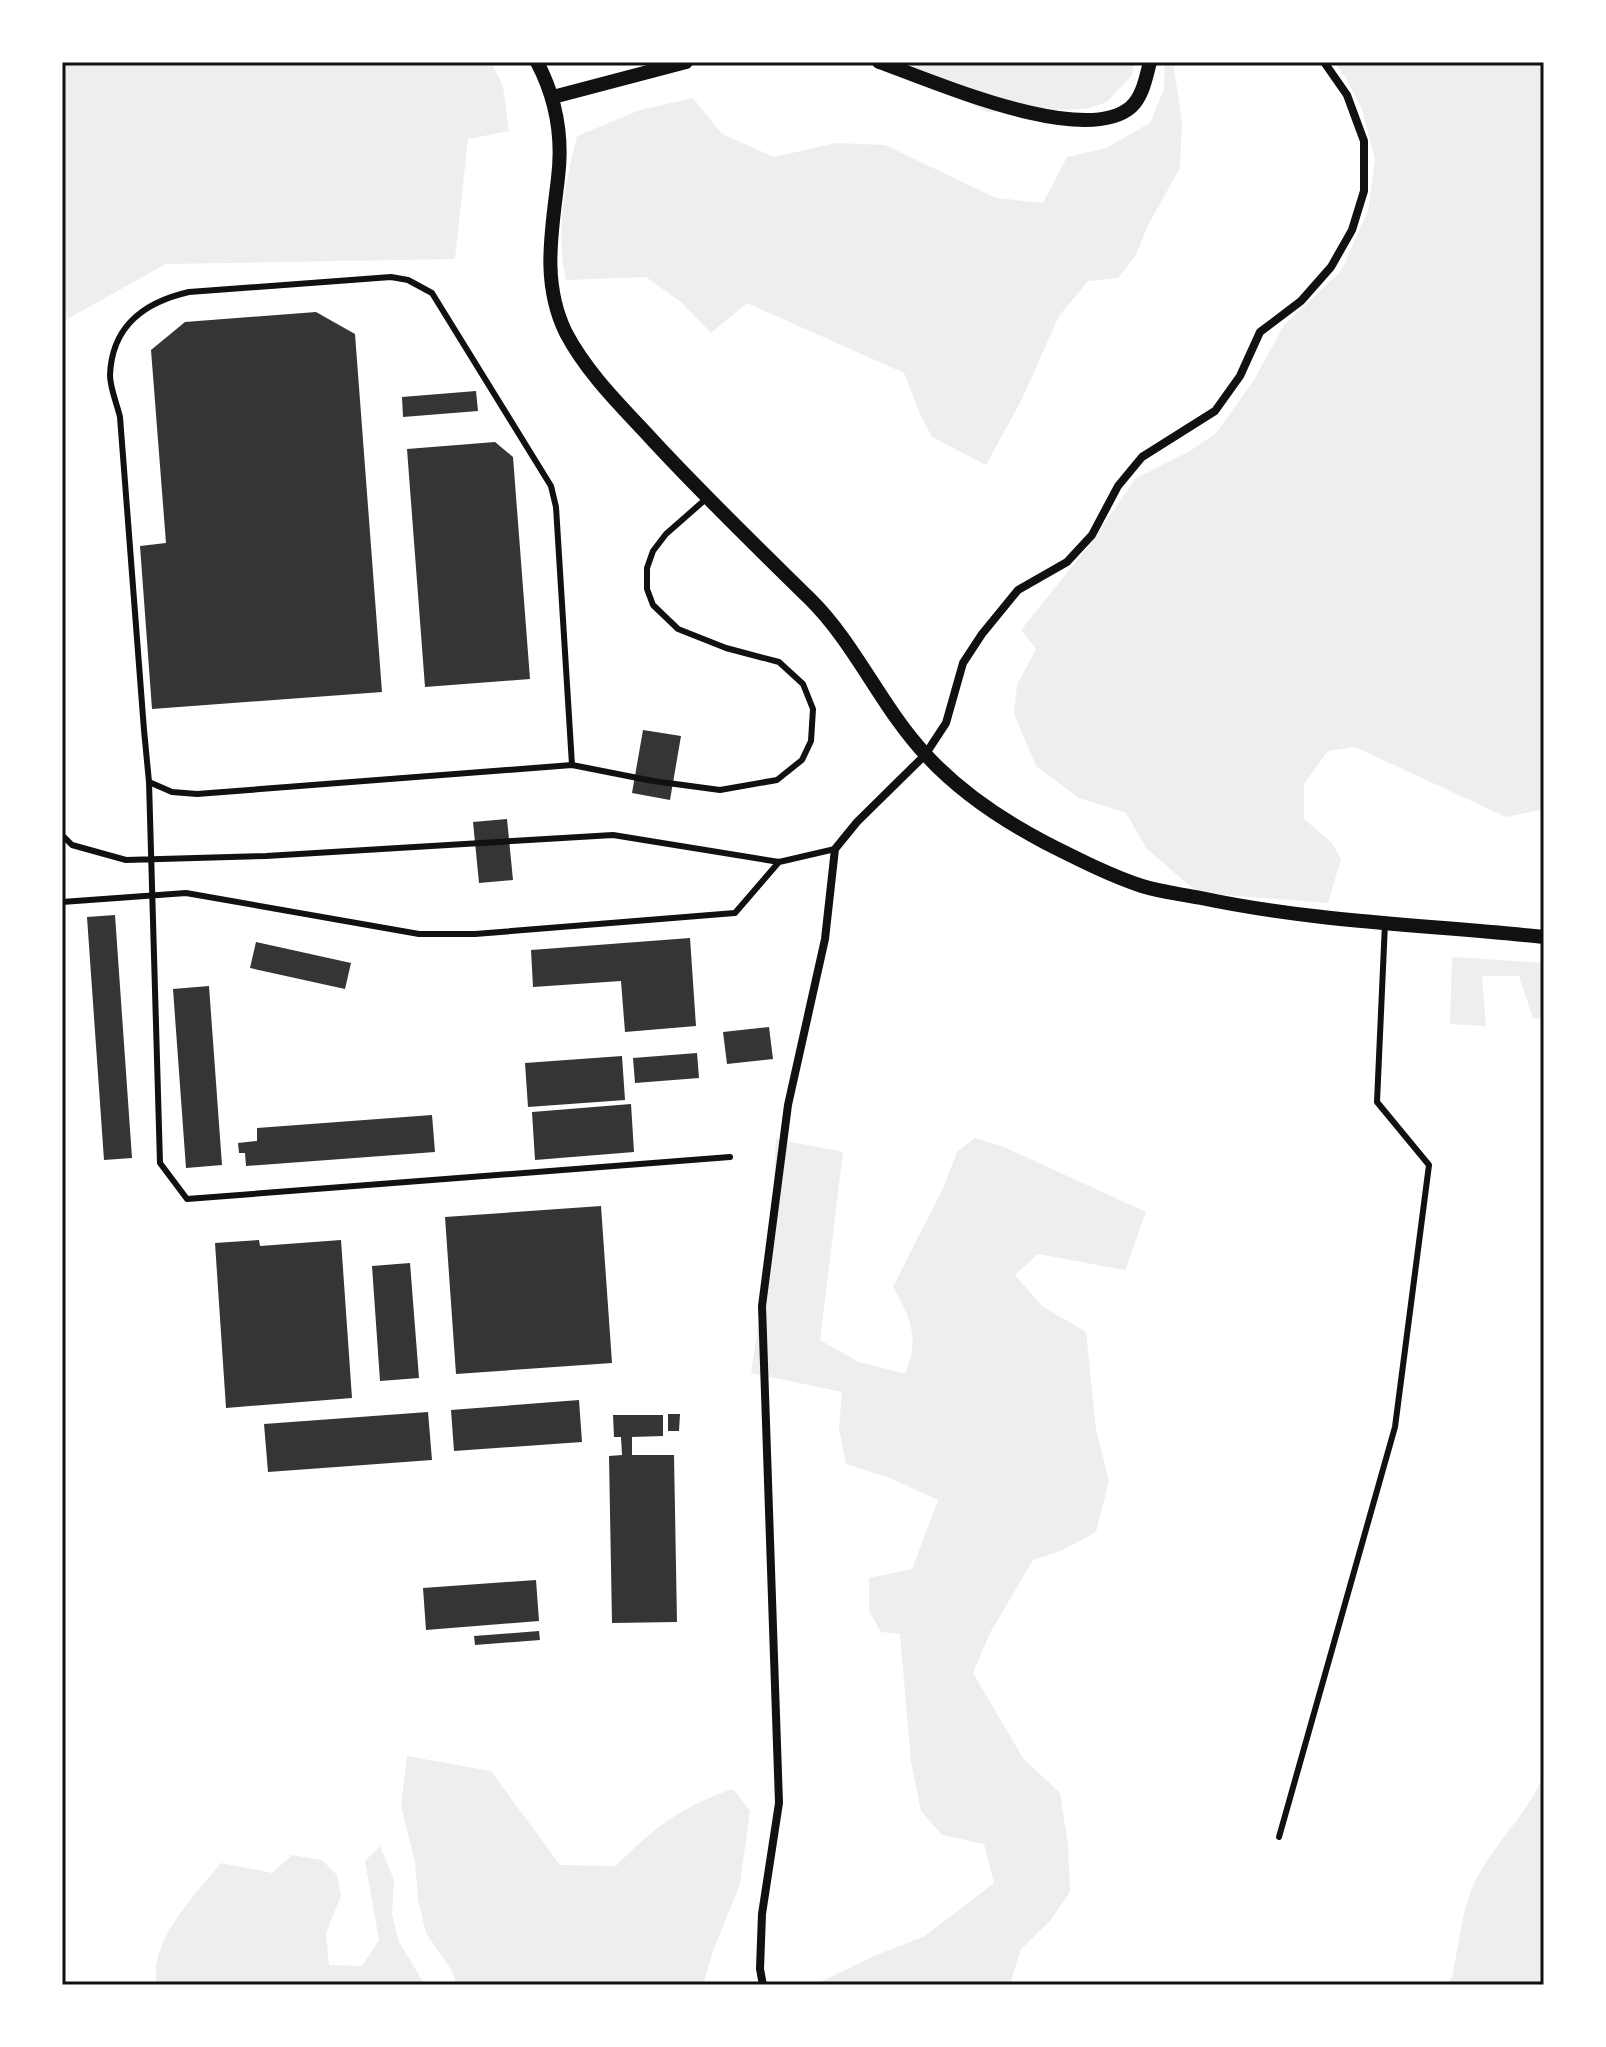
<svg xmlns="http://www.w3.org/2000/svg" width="1606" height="2047" viewBox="0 0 1606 2047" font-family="'Noto Sans',sans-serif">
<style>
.green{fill:#eee}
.building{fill:#353535}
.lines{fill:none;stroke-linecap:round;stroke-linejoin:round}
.service{stroke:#111;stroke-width:6}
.minor{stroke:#111;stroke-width:8}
.tertiary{stroke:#111;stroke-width:14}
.neatline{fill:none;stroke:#111;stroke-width:3}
</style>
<rect width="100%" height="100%" fill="#fff"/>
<path class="green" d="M62,62H491L503,86L509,131L468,139L455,259L166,264L62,322Z
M890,62H1134L1132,75L1107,102L1086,109L987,112Z
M1165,62H1173L1182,122L1180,168L1148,225L1136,255L1118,278L1088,281L1059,316L1022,399L986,465L932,437L921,416L904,373L747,303L711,333L681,302L646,277L566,280C555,231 565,185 577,136L640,110L693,98L722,134L774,157L836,143L885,145L996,198L1043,203L1067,157L1106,148L1150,123L1164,89Z
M1334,62H1544V809L1506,817L1355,747L1328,751L1304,784V819L1332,843L1341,859L1328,903L1198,893L1147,849L1126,813L1079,798L1036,766L1014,714L1017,685L1036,649L1021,630L1091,543L1135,479L1190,451L1216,433L1254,380L1284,325L1341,271L1368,211L1375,160L1362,109L1346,78Z
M1452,957L1544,963V1019L1533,1018L1519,976H1482L1486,1026L1450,1024Z
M975,1138L1004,1147L1146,1212L1125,1270L1038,1254L1015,1275L1042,1306L1086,1332L1096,1429L1109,1481L1096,1532L1061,1551L1033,1560L990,1633L973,1673L1023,1758L1060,1793L1068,1845L1070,1892L1050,1921L1021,1949L1011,1981L1012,1985H814L874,1956L925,1936L994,1883L984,1844L942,1835L921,1811L911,1762L900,1634L881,1632L869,1611V1578L912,1569L938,1500L890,1478L846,1464L839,1429L842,1392L751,1373L771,1241L776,1139L843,1152L820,1340L859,1362L905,1374C920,1339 911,1318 893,1287L944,1186L957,1152Z
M407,1756L491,1771L560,1865L616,1866C652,1829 683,1805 733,1789L750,1811L740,1884L713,1951L703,1985H457L452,1971L426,1933L418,1900L415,1861L401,1806Z
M1544,1774V1985H1446L1452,1977C1458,1950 1461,1916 1471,1891C1488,1848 1527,1817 1544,1774Z
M380,1846L394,1880L392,1913L398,1940L425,1985H157C147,1942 196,1894 221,1863L272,1873L292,1855L322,1860L337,1875L341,1896L326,1933L329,1965L362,1966L379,1940L365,1861Z"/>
<path class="building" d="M316,312L355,334L382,692L152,709L140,546L166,543L151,350L185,322Z
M476,391L478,411L403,417L402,397Z
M495,442L513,457L530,679L425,687L407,449Z
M643,730L681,736L670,800L632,793Z
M507,819L513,880L479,883L473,822Z
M115,915L132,1158L104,1160L87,917Z
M690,938L696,1026L625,1032L621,981L533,987L531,950Z
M256,942L351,963L345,989L250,968Z
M209,986L222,1165L186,1168L173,989Z
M769,1027L773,1059L727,1064L723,1032Z
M697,1053L699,1078L635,1083L633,1058Z
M622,1056L625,1100L528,1107L525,1063Z
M631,1104L634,1152L535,1160L532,1112Z
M432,1115L435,1152L246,1166L245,1153H239L238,1143L257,1141V1128Z
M601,1206L612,1363L456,1374L445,1217Z
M259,1240L260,1246L341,1240L352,1398L226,1408L215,1243Z
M410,1263L419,1378L380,1381L372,1266Z
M579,1400L582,1442L454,1451L451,1410Z
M428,1412L432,1460L268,1472L264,1424Z
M668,1414H680L679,1431H668Z
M613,1415H663V1436L632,1437V1455H674L677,1622L612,1623L609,1456L622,1455L621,1437H614Z
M536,1580L539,1621L426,1630L423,1588Z
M539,1631L540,1640L475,1645L474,1636Z"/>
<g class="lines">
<path class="service" d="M572,765L556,507L551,486L432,293L408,280L391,277L189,292C145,302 112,325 110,375C110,388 117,404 120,417L144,730L149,782L172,792L197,794L572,765L653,781L720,790L777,780L802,760L811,741L813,709L803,684L779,662L726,648L678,629L653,605L647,589V568L653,551L666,534L707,498
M149,782L160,1163L187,1199L730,1157
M62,835L72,845L126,860L266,856L613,835L779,862L835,849
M62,902L186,893L419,934H475L735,913L779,862
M1279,1837L1395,1427L1429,1165L1377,1102L1385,923"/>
<path class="minor" d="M763,1985L760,1969L762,1914L779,1803L762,1306L788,1105L825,939L835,849L857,822L925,755L946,723L963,663L982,634L1018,590L1067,562L1092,535L1118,486L1142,457L1215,411L1240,376L1260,332L1301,301L1331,267L1352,230L1364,191V141L1347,95L1324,62"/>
<path class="tertiary" d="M537,62C556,98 563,138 558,178C552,231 541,282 566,333C586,371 617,402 646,433C698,490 754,544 809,598C856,644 881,707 926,755C960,792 1002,820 1046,843C1078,859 1109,875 1142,886C1161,892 1181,894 1201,898C1314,922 1430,925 1544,937
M879,62C933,81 1084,148 1131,107C1143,96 1146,77 1150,62
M553,97L686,62"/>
</g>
<rect width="1606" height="2047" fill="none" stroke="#ffffff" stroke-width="128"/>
<rect x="64" y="64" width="1478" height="1919" class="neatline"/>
</svg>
